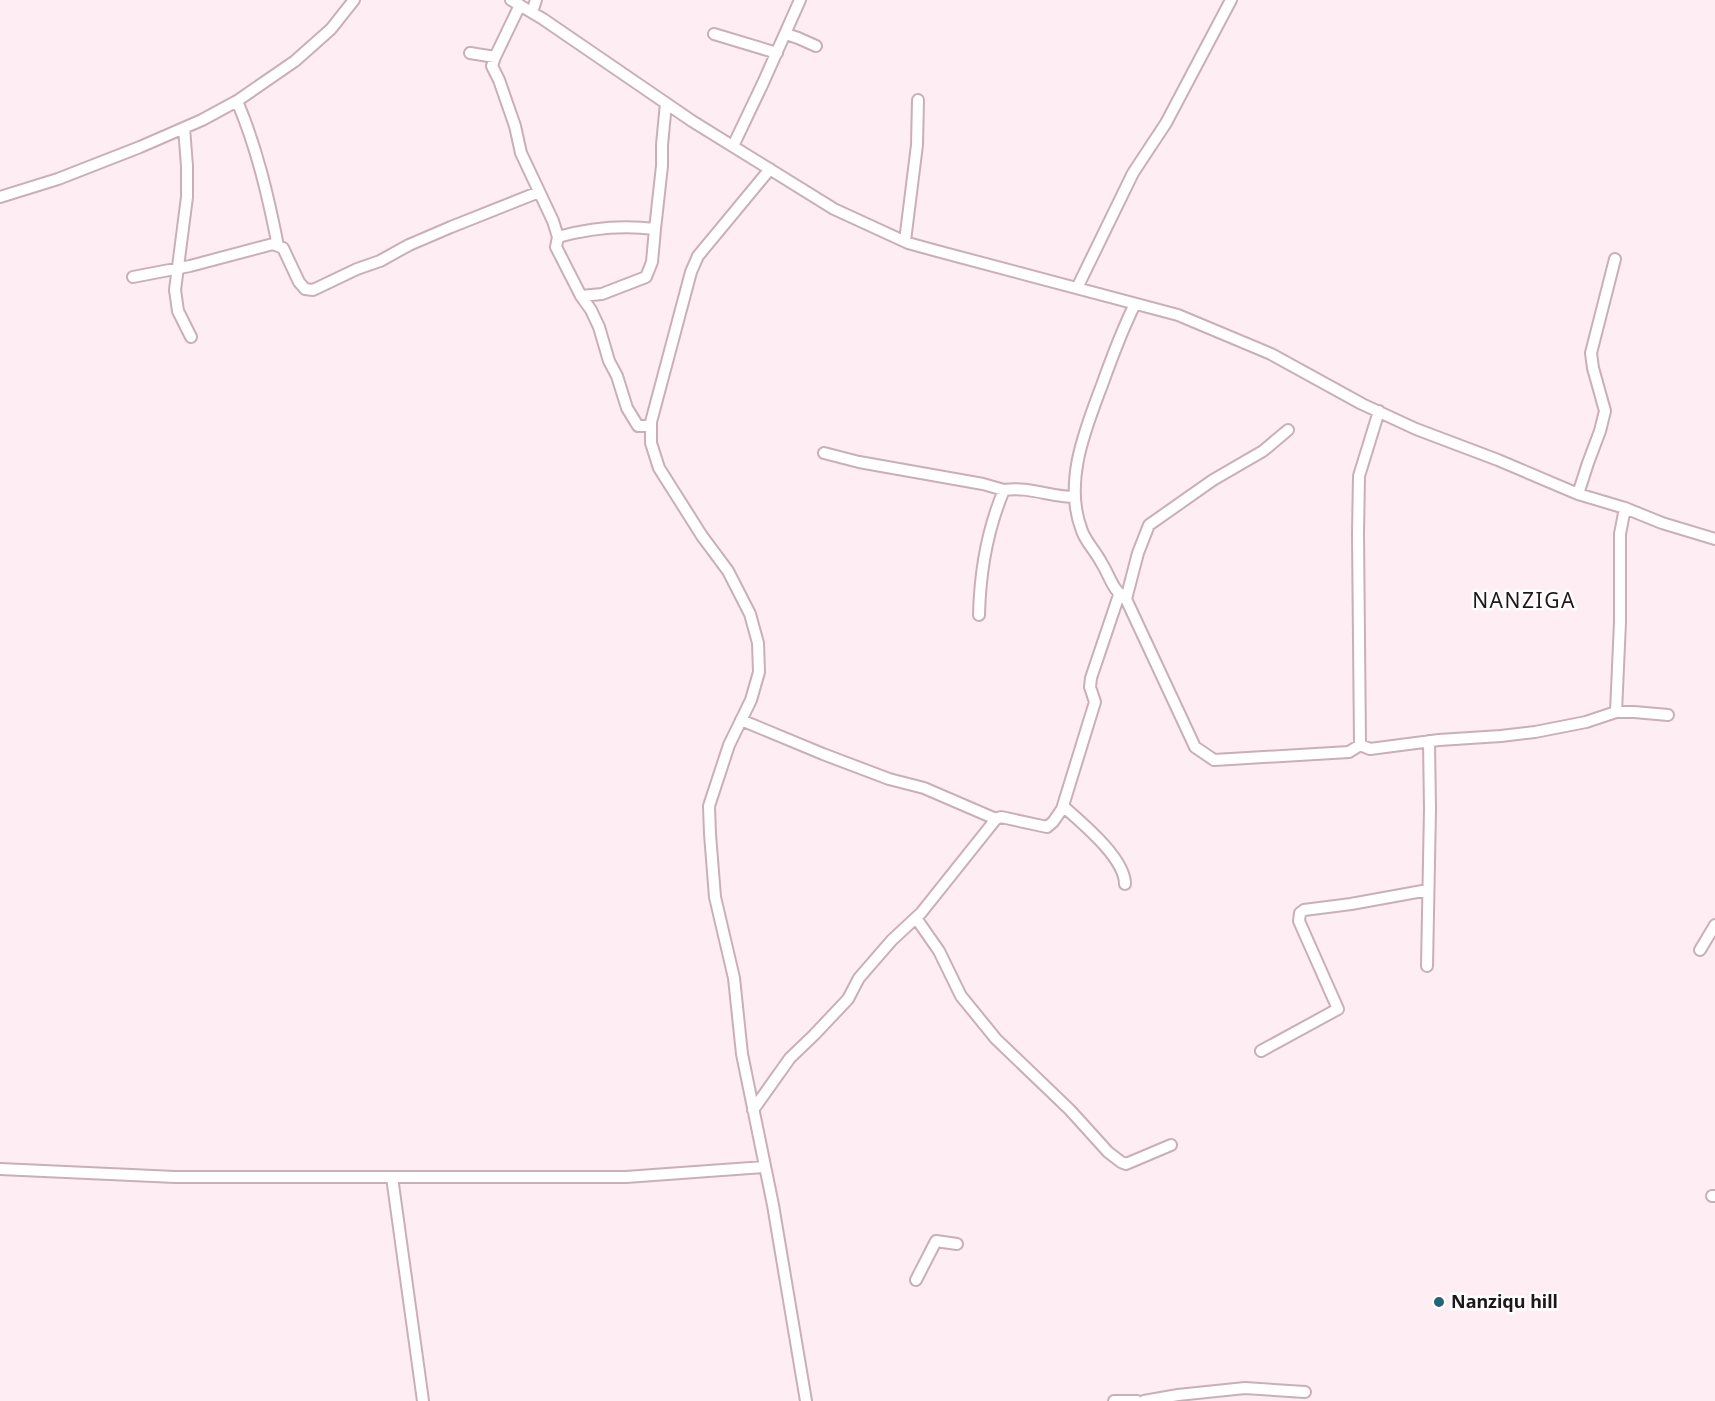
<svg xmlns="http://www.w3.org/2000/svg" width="1715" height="1401" viewBox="0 0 1715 1401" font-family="'Noto Sans',sans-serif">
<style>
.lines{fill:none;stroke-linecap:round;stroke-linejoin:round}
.minor-casing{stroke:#c9afb9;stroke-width:14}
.minor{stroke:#fff;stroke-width:10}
.poi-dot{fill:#236578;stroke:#fff;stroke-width:2}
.labels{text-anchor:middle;stroke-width:5;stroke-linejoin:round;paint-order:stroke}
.poi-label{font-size:18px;font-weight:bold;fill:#20171b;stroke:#fff;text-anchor:start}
.quarter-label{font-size:21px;letter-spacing:1.5px;fill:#20171b;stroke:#fff}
</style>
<rect width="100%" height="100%" fill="#feedf3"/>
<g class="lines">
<g class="minor-casing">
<path id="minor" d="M511,0L543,19L692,121L834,209L908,243L937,251L1178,315L1271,354L1362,404L1416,429L1498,460L1578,494L1625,508L1662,523L1715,539
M532,12L536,0
M714,34L777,53
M786,34L798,38L816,46
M470,53L495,57L520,5
M495,57L492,66L499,80L515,126L521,153L553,221L558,237L556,247L581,296L591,310L599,327L609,361L617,376L627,408L638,426H651
M237,101C257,148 268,196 278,246
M184,128L187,166V197L175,290L178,311L191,337
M733,146L763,83L800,0
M770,169L698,256L691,272L651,422V443L659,468L702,536L728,571L750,614L758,643L759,672L751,700L729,745L709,806L710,834L715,897L734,978L742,1054L773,1205L806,1401
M0,197L58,179L140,147L202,120L237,101L295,61L331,29L354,0
M558,237C590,228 622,225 655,229L662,166V145L666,103
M905,241L917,145L918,100
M133,277L190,266L273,244L283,248L299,282L305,289L313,290L357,269L380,261L409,245L451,227L539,192
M1077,288L1133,173L1166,123L1231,0
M581,296L602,294L646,277L652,262L655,229
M1135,304C1122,330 1112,357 1102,385C1085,430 1063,483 1082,531C1086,542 1096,552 1101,562C1110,576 1112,590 1126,599L1195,747L1214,760L1349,752L1360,745L1370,749L1439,740L1501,736L1535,732L1586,722L1616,712L1620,622V534L1625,508
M824,453L859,462L983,484L1004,490
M1578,494L1588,463L1600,431L1605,411L1593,368L1591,353L1615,259
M1126,599L1138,553L1149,525L1213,480L1263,451L1288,430
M979,615C980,572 987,530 1004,490C1028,486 1051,497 1075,497
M1616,712H1634L1668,715
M741,720L823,754L889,779L924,788L996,819L1001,817L1047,827L1053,822L1062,809L1095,702L1090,687L1091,678L1119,595
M1360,745L1358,534L1359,476L1379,411
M1063,806C1082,823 1125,858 1125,884
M916,918L939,951L961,996L996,1039L1070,1110L1108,1152L1121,1162L1126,1164L1171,1145
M1700,950L1715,925
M1427,966L1430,809L1429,741
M1261,1051L1338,1009L1299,921L1300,913L1304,910L1351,904L1428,890
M753,1110L790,1058L814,1035L848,999L859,978L892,940L921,913L996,819
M0,1169L175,1177H626L765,1167
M392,1177L423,1401
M1712,1196H1715
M916,1280L936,1241L957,1244
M1114,1401H1137
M1144,1401L1178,1395L1245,1388L1305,1392"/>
</g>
<use href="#minor" class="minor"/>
</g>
<circle class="poi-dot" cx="1439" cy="1302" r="6"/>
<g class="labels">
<g class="poi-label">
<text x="1451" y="1308">Nanziqu hill</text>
</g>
<g class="quarter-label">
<text x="1524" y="608">NANZIGA</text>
</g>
</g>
</svg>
